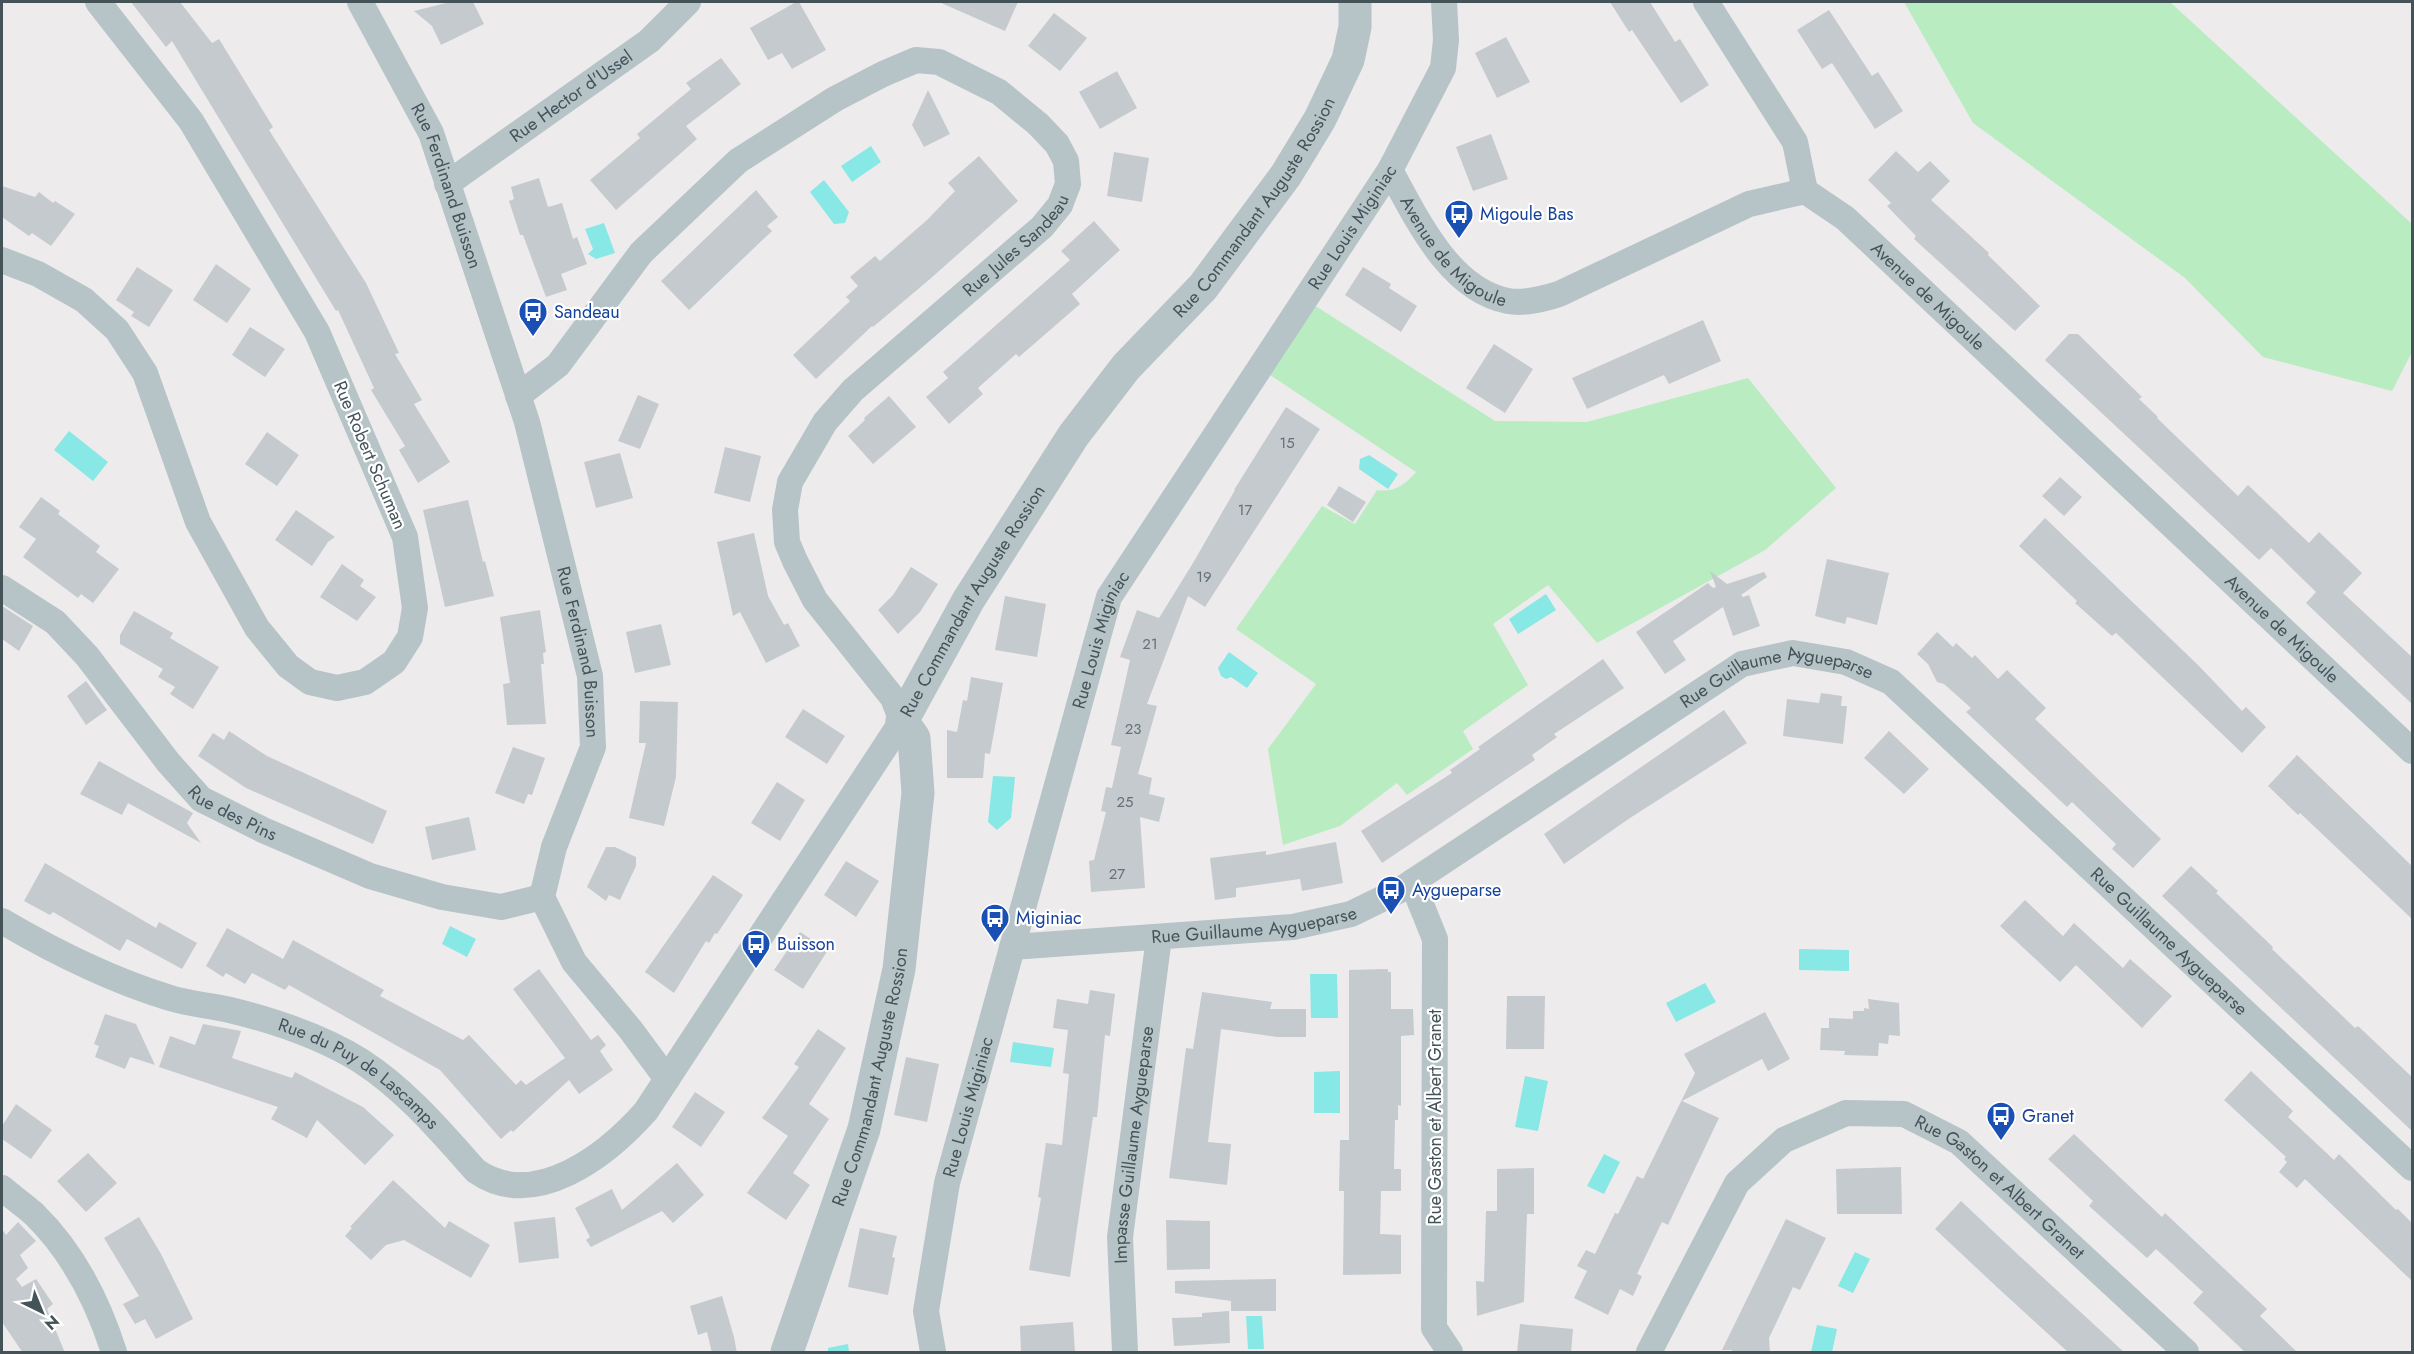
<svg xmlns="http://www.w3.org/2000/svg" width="2414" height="1354" viewBox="0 0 2414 1354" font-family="Jost,sans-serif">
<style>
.green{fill:#b9ecc0}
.water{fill:#87e8e5}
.building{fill:#c5cace}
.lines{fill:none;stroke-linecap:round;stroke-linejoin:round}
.minor{stroke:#b6c4c8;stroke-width:26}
.tertiary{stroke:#b6c4c8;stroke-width:33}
.labels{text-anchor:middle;stroke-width:4.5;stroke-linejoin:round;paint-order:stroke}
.number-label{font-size:15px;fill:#647176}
.street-label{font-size:18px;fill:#445358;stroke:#fff}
.transit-label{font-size:18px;fill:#164399;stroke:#fff;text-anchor:start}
</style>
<rect width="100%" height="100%" fill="#eeebec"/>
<path class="green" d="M1904,2H2170L2412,224V352L2392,391L2263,357L2185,278L1973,123Z
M1314,305L1495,421L1587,422L1748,378L1836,488L1765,550L1597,643L1548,585L1493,624L1528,685L1463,731L1473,749L1407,795L1397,783L1340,826L1283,845L1268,749L1316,684L1236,629L1322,506L1355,524L1377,490C1394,493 1406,484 1416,472L1270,375Z"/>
<path class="water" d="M871,146L881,162L852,182L841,166Z
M824,180L849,212L845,223L834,224L810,192Z
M604,223L615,253L596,259L588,254L593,249L585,229Z
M69,431L108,462L93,481L54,450Z
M1369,455L1398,474L1388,489L1359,469L1360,459Z
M1546,594L1556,610L1518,634L1509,619Z
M1229,652L1258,673L1247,688L1231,677L1226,679L1221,676L1218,668Z
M993,776L1015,777L1011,818L997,830L988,822Z
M450,926L476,939L467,957L442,944Z
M1799,949L1849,950V971L1799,970Z
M1310,974H1337L1338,1018H1311Z
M1705,983L1716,1002L1676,1022L1666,1003Z
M1013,1042L1054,1048L1051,1067L1010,1062Z
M1340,1071V1113H1314V1072Z
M1525,1076L1548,1081L1538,1131L1515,1127Z
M1604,1154L1620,1162L1604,1194L1587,1186Z
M1855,1252L1870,1259L1853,1293L1838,1286Z
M1246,1316H1262L1264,1349H1248Z
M1817,1325L1837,1329L1832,1352H1811Z
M848,1344L849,1352H828V1348Z"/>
<path class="building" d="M131,2H180L212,43L219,39L273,127L269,130L366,283L399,353L395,354L422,400L414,404L450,462L418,483L399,450L405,446L371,390L374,388L338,310L336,311L172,41L166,47Z
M450,2H473L484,24L441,45L432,26L414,11Z
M796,2H799L826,50L792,69L782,53L768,60L750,28Z
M939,2H1018L1005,31Z
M1610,2H1650L1675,42L1680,39L1709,85L1681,103L1632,30L1629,32Z
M1829,10L1872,76L1878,72L1903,111L1875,129L1832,63L1822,69L1797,30Z
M1054,13L1087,38L1060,71L1028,46Z
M1506,37L1530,82L1497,98L1475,53Z
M721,58L741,84L686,126L697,139L616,210L590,180L640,138L637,134L691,89L686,83Z
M1117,71L1137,108L1100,129L1079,92Z
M928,90L950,134L924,147L912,125Z
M1491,134L1508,179L1473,191L1456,147Z
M1896,151L1918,172L1930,161L1950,181L1931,200L1989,253L1988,255L2040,306L2015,331L1914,239L1916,236L1887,206L1891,203L1868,180Z
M1114,152L1149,158L1142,202L1107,196Z
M979,156L1018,201L930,279L873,327L872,326L816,379L793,355L850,301L846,297L858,286L850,277L875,256L880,261L927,220L955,191L948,183Z
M539,178L548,207L562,203L573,239L577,237L587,264L561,274L567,290L546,297L523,235H520L509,201L514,199L511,187Z
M2,186L35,197L39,192L53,203L55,201L75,214L51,246L32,233L29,236L2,217Z
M756,190L778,217L767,226L772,231L689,310L661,281Z
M1094,221L1120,250L1072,294L1080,304L1019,357L1016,354L978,388L983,394L949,424L926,397L948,378L943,372L1070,260L1061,251Z
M216,264L251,289L227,323L193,300Z
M137,267L173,290L149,327L131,316L134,312L116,300Z
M1363,267L1391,284L1389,288L1417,306L1401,332L1345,295Z
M1703,320L1721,361L1669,384L1664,375L1587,409L1572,378Z
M250,327L285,349L265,377L232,355Z
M2069,334H2078L2142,397L2139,399L2158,417L2157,418L2238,496L2248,485L2309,543L2319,532L2362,573L2343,593L2412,657V704L2306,603L2316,592L2271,548L2259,560L2045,360Z
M1494,344L1533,369L1505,413L1466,388Z
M638,395L659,404L640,449L618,441Z
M889,396L916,427L873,464L848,436L865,420L864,418Z
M1286,407L1320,429L1205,607L1188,596L1147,704L1157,706L1138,774L1152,778L1149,794L1165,798L1159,822L1140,817L1145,888L1091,892L1089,861L1094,860L1106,812L1101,811L1106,787L1112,788L1121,747L1111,745L1130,660L1120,657L1137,610L1159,618L1193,563L1235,490H1234Z
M267,432L299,455L277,486L245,464Z
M725,447L761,456L750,502L714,493Z
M620,453L633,498L596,508L584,462Z
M2060,477L2082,497L2064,516L2042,496Z
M1339,486L1366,502L1353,522L1327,505Z
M41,497L60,511L58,514L100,546L96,552L119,569L93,603L81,594L78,598L23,557L36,539L19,527Z
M468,500L483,562L485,561L494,596L445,607L423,510Z
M296,510L335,537L328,542L312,566L275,540Z
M2045,518L2199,666L2242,711L2246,707L2266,727L2242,753L2116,633L2112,636L2075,603L2077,601L2019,546Z
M754,533L768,596L784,625L788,623L800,646L766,663L740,612L733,616L717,542Z
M1827,559L1889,573L1877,625L1847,617L1845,624L1815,616Z
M342,564L364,580L360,586L376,597L357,621L320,597Z
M911,567L938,584L920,612L898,634L878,610L893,595Z
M1710,571L1727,584L1764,572L1767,577L1741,595L1743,597L1749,595L1760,626L1733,636L1723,607L1673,641L1686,660L1665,674L1636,632L1708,583L1713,588L1716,587Z
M1005,596L1046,604L1037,657L995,650Z
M2,606L33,626L19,651L2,639Z
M540,610L546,652L543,653L544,664H541L546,724L507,725L503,684L510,683L500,617Z
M134,611L173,633L170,638L219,667L193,709L170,694L175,687L158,677L163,669L120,644V635Z
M661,624L671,665L635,673L626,632Z
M1937,632L1953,647L1956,643L1972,658L1975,655L1998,679L2007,670L2046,708L2035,719L2161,839L2133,868L2112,849L2116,844L2072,802L2067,807L1966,712L1971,708L1944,684L1937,682L1928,664L1917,654Z
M1603,659L1624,688L1554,734L1557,737L1532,755L1535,760L1382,863L1361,831L1452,773L1450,770L1480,749L1478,747Z
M971,677L1003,683L990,754L985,753L983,778H947V730L957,732L963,700L967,701Z
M86,681L107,710L86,725L67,696Z
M1821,693L1842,696L1841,706H1847L1843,744L1783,736L1787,699L1819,703Z
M640,701L678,702L676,777L664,826L629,818L646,743H639Z
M803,709L845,736L827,764L785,737Z
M1724,710L1747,743L1630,818L1564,864L1544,834Z
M229,731L267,756L387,811L373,844L246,788L198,756L213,733L224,740Z
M1889,731L1929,769L1904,794L1864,758Z
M513,747L545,758L532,795L528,794L524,804L495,793Z
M2297,755L2412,866V919L2300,813L2298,815L2268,786Z
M99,761L193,813L187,823L201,843L128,803L122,815L80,794Z
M777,782L805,800L780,841L751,823Z
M469,817L476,850L432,860L425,827Z
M1336,842L1343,883L1302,891L1300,879L1236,888V897L1215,900L1210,858L1266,851V855Z
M606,847H615L636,857V866L620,900L609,895L606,901L587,887Z
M846,861L879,881L856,917L824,895Z
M45,863L156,928L159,922L197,943L182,969L127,939L120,951L53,912L50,915L24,901Z
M2191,866L2218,891L2216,893L2273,947L2272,949L2355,1028L2358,1026L2412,1077V1131L2162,896Z
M713,875L743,895L717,934L715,933L709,943L706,941L674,993L645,972Z
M2025,900L2063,936L2074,923L2123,968L2130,959L2172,996L2142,1028L2076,965L2060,982L2000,926Z
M227,928L283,959L293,940L384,990L380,996L463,1040L469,1035L516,1085L521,1080L526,1085L565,1058L513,989L539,969L591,1040L598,1035L606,1045L600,1051L613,1070L579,1094L569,1080L513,1132L511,1130L501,1139L440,1070L289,985L285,990L252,973L245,984L226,973L223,977L206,966Z
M800,932L828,950L803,989L774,970Z
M1388,969V972H1391V1009H1413L1414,1035L1401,1036V1106L1398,1105V1120H1395L1394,1169H1401V1191H1381L1380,1234L1401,1235V1274L1343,1275L1344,1191H1339L1340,1140H1349V970Z
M1090,990L1115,994L1110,1036L1105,1035L1097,1117H1093L1070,1277L1029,1270L1041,1198L1038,1197L1046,1143L1062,1145L1069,1074L1063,1073L1068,1030L1053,1028L1057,999L1088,1004Z
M1202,992L1272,1002L1270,1009H1306V1037H1277L1221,1029L1208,1142L1231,1144L1227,1185L1169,1178L1186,1048L1193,1049Z
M1507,996H1545L1544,1049H1506Z
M1868,999L1899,1003L1900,1036L1889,1035L1888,1044L1879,1043L1878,1056L1844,1055L1845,1051L1820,1050L1821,1028H1829V1018L1853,1019V1011H1864V1008L1869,1009Z
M1765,1012L1790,1059L1768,1071L1762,1059L1682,1101L1719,1118L1668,1225L1662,1222L1637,1274L1642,1276L1633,1296L1620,1289L1608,1315L1574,1298L1587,1271L1577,1266L1586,1250L1595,1254L1615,1213L1618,1214L1637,1176L1643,1179L1695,1073L1684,1054Z
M105,1014L136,1024L155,1065L130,1057L125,1069L95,1057L99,1046L94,1044Z
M203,1024L241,1031L232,1058L292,1078L295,1072L363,1107L394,1135L365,1165L317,1120L307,1138L271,1119L278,1107L159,1067L170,1036L195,1045Z
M818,1029L846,1048L809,1104L829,1119L793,1173L810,1185L786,1220L747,1193L788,1136L762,1118L799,1067L794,1064Z
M906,1057L939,1064L927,1122L894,1115Z
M2251,1071L2293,1111L2288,1117L2334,1160L2339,1154L2396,1210L2398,1209L2412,1223V1281L2305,1179L2297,1188L2279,1172L2287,1162L2284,1159L2286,1157L2224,1100Z
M695,1092L725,1112L701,1147L672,1127Z
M16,1104L52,1130L31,1159L2,1139V1126Z
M2074,1134L2162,1217L2165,1213L2267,1309L2260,1316L2298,1353H2246L2193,1303L2203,1292L2156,1249L2147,1258L2089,1206L2093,1201L2048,1159Z
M88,1153L117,1183L86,1212L57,1181Z
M677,1163L704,1195L673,1223L662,1211L591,1247L586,1240L590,1237L575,1208L612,1189L622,1210Z
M1901,1167L1902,1214H1837L1836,1169Z
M1534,1168V1214H1527L1524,1302L1477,1316L1476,1281L1484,1282L1486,1211H1497V1169Z
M393,1180L445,1228L449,1221L490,1245L471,1278L404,1240L386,1245L371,1260L345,1236L352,1228L350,1227Z
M1961,1201L2012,1249L2125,1353H2069L1999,1289L1935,1229Z
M139,1217L161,1254L193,1319L156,1339L145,1319L135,1324L123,1304L139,1296L104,1238Z
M555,1217L559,1258L519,1263L514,1222Z
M1786,1219L1826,1238L1800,1290L1793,1287L1769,1338L1770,1353H1732V1350H1722Z
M1166,1220L1210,1221V1269L1167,1270Z
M18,1222L36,1241L20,1255L28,1268L16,1279L22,1287L36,1279L53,1304L47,1309L65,1353H23L2,1322V1229L6,1235Z
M860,1228L897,1236L892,1257L895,1258L888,1295L848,1287Z
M1276,1279V1311H1231V1301L1175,1293V1281Z
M722,1296L734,1337L737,1353H712L707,1332L698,1335L690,1306Z
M1229,1311L1230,1343L1174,1346L1172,1318L1202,1317V1313Z
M1073,1322L1075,1353H1021L1020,1326Z
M1520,1324L1573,1329L1571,1353H1517Z"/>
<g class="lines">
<g class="minor">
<path id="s1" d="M360,2L431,133L527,422L590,676L593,747L554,847L542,897L574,962L630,1029L667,1079"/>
<path d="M1706,2L1795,142L1805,191"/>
<path id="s2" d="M1390,170C1416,217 1449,290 1508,301C1525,304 1543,299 1559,294L1749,204L1805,191L1845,218L2412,751"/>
<path id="s3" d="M447,184L649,41L688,2"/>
<path d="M2,260L38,274L84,300L117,330L145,373L198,522L257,628L288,666L310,682L337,688L365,682L394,662L410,637L415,608L405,537L317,332L191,121L98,2"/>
<path id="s4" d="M2,588L55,622L87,656L168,762L201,799L263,830L370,876L442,897L501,907L542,897"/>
<path d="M1412,882L1435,939L1434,1328L1450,1352"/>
<path id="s5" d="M2,921C53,951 109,979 167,997C187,1004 209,1005 230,1010C275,1021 321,1036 361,1061C406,1090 441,1132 476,1171C535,1212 607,1155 646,1111L902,721L893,698L815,600L795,561L787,542L785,510L790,482L825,422L853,390L1042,227L1060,205L1068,184L1066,161L1057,144L1038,124L999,92L939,62L916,60L883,74L835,99L738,161L641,253L558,365L518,396"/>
<path id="s6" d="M1012,947L1293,927L1351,914L1400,890L1742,664L1793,653L1846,662L1891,682L2412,1168"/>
<path d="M2,1188C12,1197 24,1205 34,1214C73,1252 98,1302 114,1352"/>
<path id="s7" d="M933,1352L926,1311L947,1183L1109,597L1390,170L1443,68L1446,40L1444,2"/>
<path id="s8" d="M1125,1352L1120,1237L1159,937"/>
<path id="s9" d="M1649,1352L1737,1183L1784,1140L1846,1113L1904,1114L1959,1142L2186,1352"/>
</g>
<path class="tertiary" id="s10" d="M787,1352L864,1129L899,969L918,793L914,738L902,721L969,599L1073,436L1126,367L1203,287L1286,175L1320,119L1348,60L1355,27V2"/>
</g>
<defs>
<g id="bus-pin" transform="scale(1.5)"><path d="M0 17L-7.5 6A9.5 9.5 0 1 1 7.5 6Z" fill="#1a4fb4" stroke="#fff"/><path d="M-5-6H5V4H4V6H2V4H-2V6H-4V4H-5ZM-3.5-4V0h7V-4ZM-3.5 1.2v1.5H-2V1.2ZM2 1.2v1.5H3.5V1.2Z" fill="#fff"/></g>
</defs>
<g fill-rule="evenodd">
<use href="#bus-pin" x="1459" y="214"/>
<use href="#bus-pin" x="533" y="312"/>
<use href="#bus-pin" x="1391" y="890"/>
<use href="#bus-pin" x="995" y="918"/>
<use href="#bus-pin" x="756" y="944"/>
<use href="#bus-pin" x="2001" y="1116"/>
</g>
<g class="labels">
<g class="number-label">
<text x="1287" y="448">15</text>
<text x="1245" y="515">17</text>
<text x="1204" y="582">19</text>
<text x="1150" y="649">21</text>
<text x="1133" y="734">23</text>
<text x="1125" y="807">25</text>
<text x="1117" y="879">27</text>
</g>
<g class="street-label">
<text dy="6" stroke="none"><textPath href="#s3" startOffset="152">Rue Hector d'Ussel</textPath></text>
<text dy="6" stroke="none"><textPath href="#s1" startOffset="204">Rue Ferdinand Buisson</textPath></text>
<text dy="6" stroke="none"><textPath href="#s10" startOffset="1278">Rue Commandant Auguste Rossion</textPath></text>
<text dy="6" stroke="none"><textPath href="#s7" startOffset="1222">Rue Louis Miginiac</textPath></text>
<text dy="6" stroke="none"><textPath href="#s5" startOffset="1816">Rue Jules Sandeau</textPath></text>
<text dy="6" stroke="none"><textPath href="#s2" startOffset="106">Avenue de Migoule</textPath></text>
<text dy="6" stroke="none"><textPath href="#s2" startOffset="664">Avenue de Migoule</textPath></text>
<text transform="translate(370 455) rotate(67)" y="6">Rue Robert Schuman</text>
<text dy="6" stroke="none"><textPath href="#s10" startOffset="792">Rue Commandant Auguste Rossion</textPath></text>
<text dy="6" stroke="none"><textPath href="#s2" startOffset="1150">Avenue de Migoule</textPath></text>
<text dy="6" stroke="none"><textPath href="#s7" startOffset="736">Rue Louis Miginiac</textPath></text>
<text dy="6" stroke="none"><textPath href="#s1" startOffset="690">Rue Ferdinand Buisson</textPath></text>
<text dy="6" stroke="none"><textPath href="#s6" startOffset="837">Rue Guillaume Aygueparse</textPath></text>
<text dy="6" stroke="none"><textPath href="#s4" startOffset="327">Rue des Pins</textPath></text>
<text dy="6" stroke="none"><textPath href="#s6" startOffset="243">Rue Guillaume Aygueparse</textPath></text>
<text dy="6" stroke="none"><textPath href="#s6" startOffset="1341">Rue Guillaume Aygueparse</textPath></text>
<text dy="6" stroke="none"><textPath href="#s5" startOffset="392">Rue du Puy de Lascamps</textPath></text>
<text dy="6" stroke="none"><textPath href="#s10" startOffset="288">Rue Commandant Auguste Rossion</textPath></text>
<text dy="6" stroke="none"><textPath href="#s7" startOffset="250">Rue Louis Miginiac</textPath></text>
<text transform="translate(1435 1117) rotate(-90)" y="6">Rue Gaston et Albert Granet</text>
<text dy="6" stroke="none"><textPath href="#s8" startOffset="208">Impasse Guillaume Aygueparse</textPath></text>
<text dy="6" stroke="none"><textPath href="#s9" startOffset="501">Rue Gaston et Albert Granet</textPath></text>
</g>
<g class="transit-label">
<text x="1480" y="220">Migoule Bas</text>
<text x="554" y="318">Sandeau</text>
<text x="1412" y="896">Aygueparse</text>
<text x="1016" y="924">Miginiac</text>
<text x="777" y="950">Buisson</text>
<text x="2022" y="1122">Granet</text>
</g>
</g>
<rect width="2414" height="1354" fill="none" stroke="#445358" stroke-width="6"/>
<g transform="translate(42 1312) rotate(137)" stroke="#ffffff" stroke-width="4.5" paint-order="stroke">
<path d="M0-4.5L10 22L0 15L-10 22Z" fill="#445358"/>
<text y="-9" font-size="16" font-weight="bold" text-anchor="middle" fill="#445358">N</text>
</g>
</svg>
